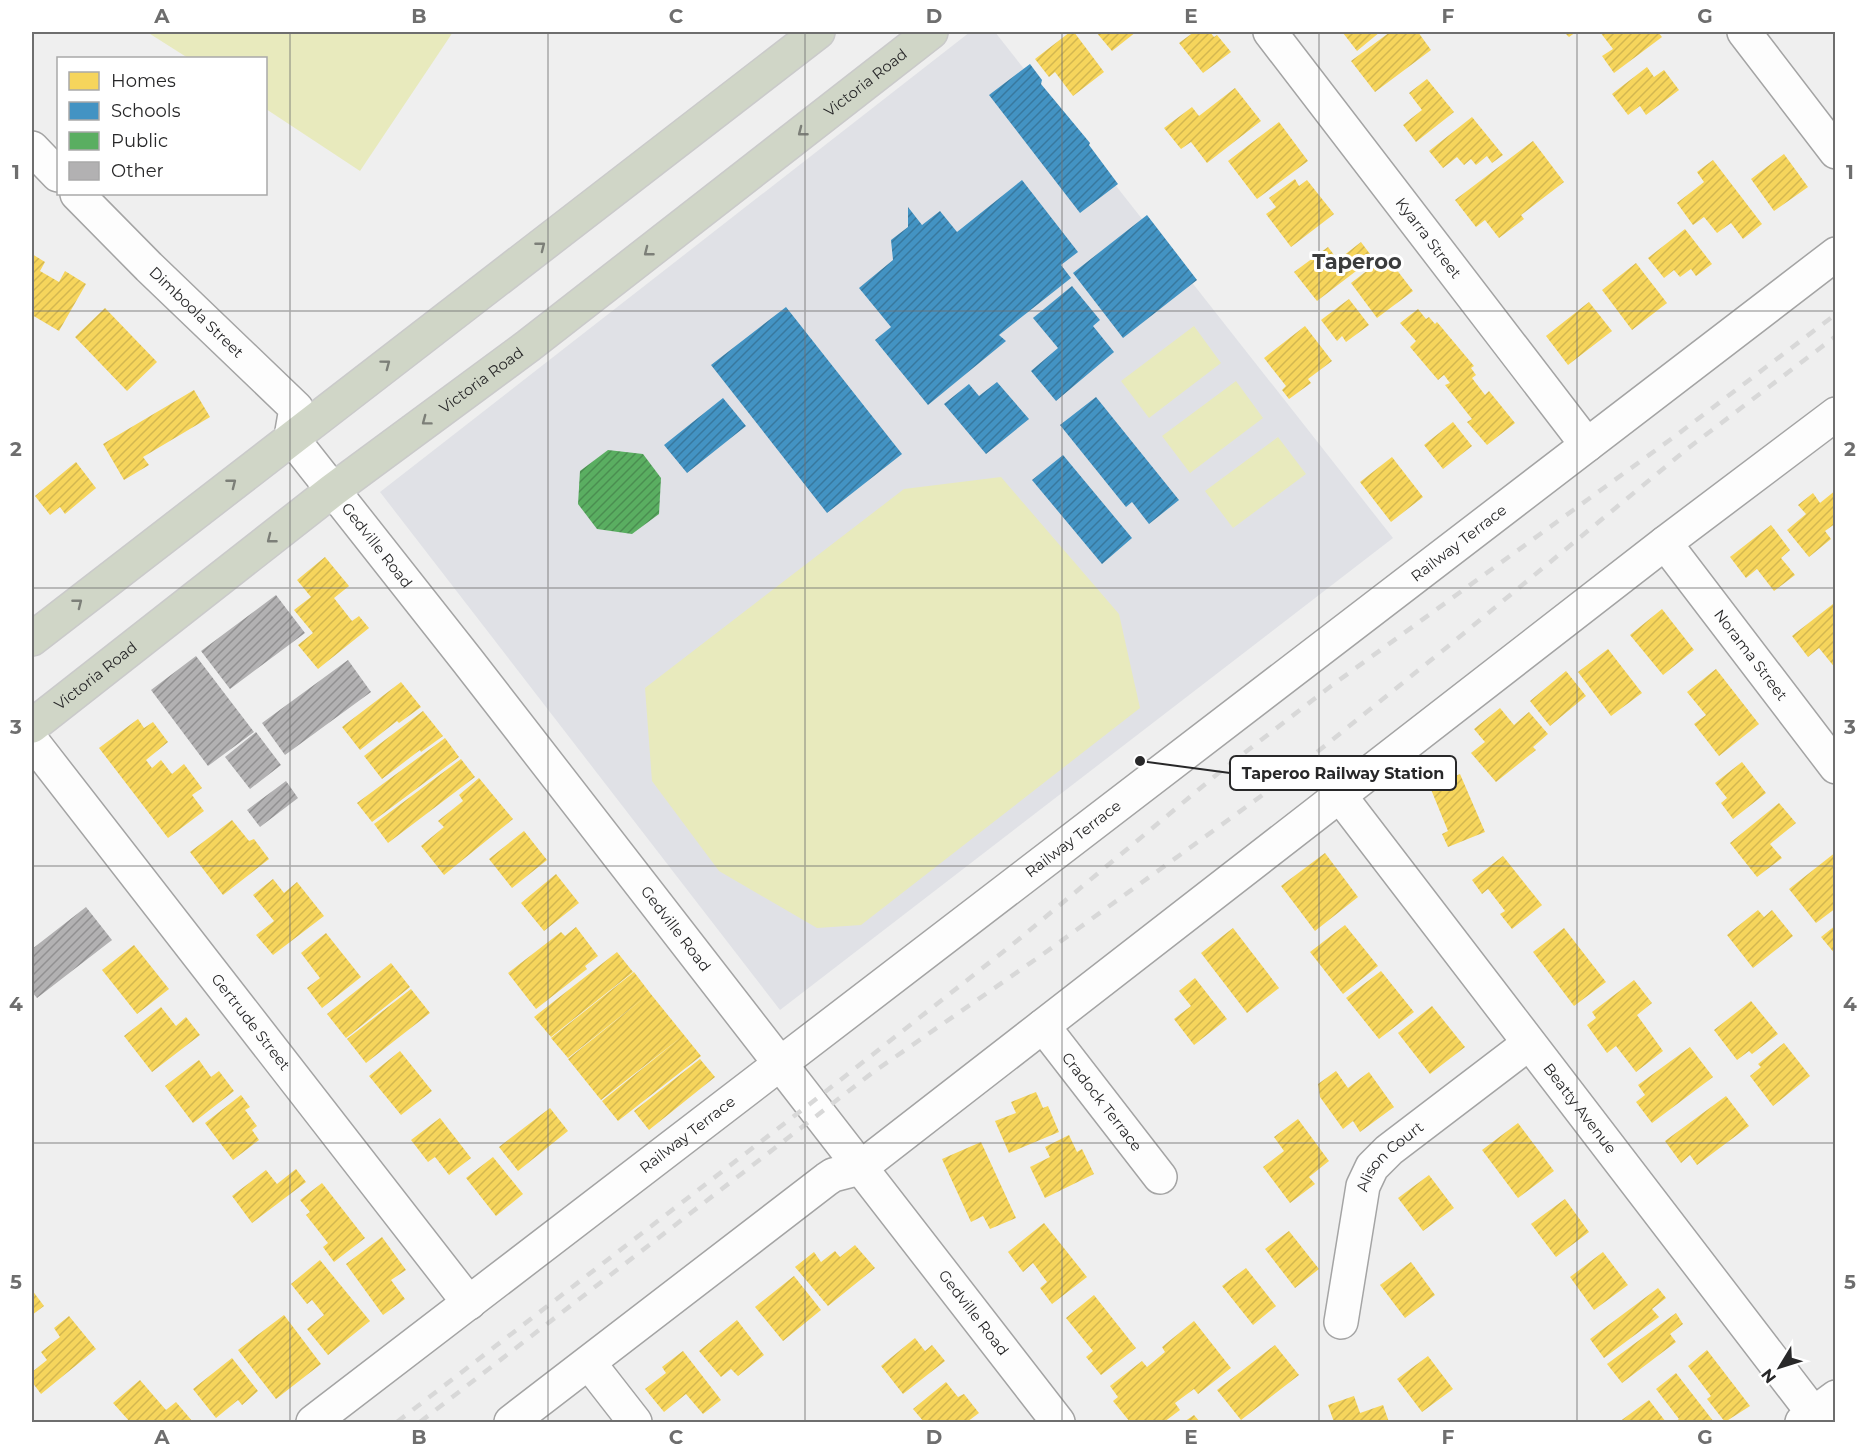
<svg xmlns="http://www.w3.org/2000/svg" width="1867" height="1454" viewBox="0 0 1867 1454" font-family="Montserrat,sans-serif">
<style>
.built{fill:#e0e1e6}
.garden{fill:#e8eabd}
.homes{fill:url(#homes-hatch)}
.schools{fill:url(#schools-hatch)}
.public{fill:url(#public-hatch)}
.building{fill:url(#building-hatch)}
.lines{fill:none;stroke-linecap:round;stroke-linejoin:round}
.minor-casing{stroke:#a4a4a4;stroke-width:36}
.highway-casing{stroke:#cacaca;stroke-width:36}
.minor{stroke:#fdfdfd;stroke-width:33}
.highway{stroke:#d0d6c7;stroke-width:33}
.rail{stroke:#d8d8d8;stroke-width:4.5;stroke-dasharray:10 10;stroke-linecap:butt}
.oneway{stroke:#7c7f78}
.grid{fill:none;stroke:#6e6e6e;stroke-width:1.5;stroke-opacity:0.55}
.labels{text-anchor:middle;stroke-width:6;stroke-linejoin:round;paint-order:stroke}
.street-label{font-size:15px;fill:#282829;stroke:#fff}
.district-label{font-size:21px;font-weight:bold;fill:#3b3c3d;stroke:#fff}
.leader{fill:none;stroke:#282829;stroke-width:2}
.callout-dot{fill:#282829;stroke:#fff;stroke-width:2}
.callout{fill:#fff;stroke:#282829;stroke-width:2}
.callout-label{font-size:16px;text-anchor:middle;font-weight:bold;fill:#282829}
.neatline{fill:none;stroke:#6e6e6e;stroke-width:2}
.grid-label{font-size:20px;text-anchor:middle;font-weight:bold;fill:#6e6e6e}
</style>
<defs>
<pattern id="homes-hatch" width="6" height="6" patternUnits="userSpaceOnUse" patternTransform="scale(1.5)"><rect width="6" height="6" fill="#f6d55c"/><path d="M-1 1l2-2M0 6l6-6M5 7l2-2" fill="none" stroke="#d3b750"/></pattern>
<pattern id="schools-hatch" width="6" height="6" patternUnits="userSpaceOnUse" patternTransform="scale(1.5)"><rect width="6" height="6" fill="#4393c3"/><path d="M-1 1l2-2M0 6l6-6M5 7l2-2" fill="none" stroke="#38789e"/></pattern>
<pattern id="public-hatch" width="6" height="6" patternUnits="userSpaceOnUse" patternTransform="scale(1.5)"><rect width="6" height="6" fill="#5aae61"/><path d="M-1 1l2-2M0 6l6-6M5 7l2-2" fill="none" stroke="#4a8e50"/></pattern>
<pattern id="building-hatch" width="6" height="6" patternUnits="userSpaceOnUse" patternTransform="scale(1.5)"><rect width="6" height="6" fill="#b2b1b2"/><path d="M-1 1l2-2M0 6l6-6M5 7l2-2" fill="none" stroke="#919091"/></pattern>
</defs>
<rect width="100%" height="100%" fill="#efefef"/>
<path class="built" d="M970,32H995L1393,538L780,1010L380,492Z"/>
<path class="garden" d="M147,32H453L360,171L266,109V58H188Z
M1194,326L1221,363L1149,418L1121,381Z
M1236,381L1263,418L1190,473L1162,436Z
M1278,437L1306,474L1233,528L1205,491Z
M1001,477L1119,614L1140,708L861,925L817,928L719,871L652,781L645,688L904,489Z"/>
<path class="homes" d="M1070,32H1074L1104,72L1073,96L1055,72L1049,77L1035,59Z
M1096,32H1136L1112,51Z
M1194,32H1210L1214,37L1217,35L1231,52L1203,73L1179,43Z
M1345,32H1380L1357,51L1343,33Z
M1390,32H1418L1431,50L1375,92L1351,61Z
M1564,32H1576L1569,37Z
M1600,32H1658L1662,37L1614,73L1602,56L1613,49Z
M1647,67L1654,77L1664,70L1679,90L1646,115L1640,106L1628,115L1612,94Z
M1427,79L1454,112L1416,142L1403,125L1422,110L1409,93Z
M1235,88L1261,121L1207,163L1191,142L1181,149L1164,128L1192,107L1199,116Z
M1472,117L1503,155L1492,163L1487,156L1476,165L1471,159L1464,165L1457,157L1443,168L1429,151Z
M1279,122L1308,161L1257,199L1228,161Z
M1533,141L1564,182L1521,215L1524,219L1499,238L1485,220L1476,227L1455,200Z
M1784,154L1808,187L1774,211L1751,179Z
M1713,160L1762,224L1743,239L1731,223L1717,233L1704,217L1693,225L1677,203L1704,182L1697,172Z
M1295,179L1299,186L1307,180L1334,214L1291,247L1266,214L1276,207L1269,198Z
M1685,229L1712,264L1696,276L1691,269L1680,277L1674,270L1664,278L1648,258Z
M1361,242L1373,258L1317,301L1294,272L1328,247L1338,260Z
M32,254L45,262L40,271L59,282L65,271L86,284L59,331L32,315Z
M1386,256L1413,291L1377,318L1351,283Z
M1636,263L1667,303L1632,330L1602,290Z
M1349,299L1369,325L1346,342L1342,336L1337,341L1321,320Z
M1589,302L1612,331L1568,365L1546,336Z
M105,308L157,362L127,391L75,337Z
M1418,309L1426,319L1429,317L1435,324L1437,322L1474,366L1471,368L1476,375L1472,378L1485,395L1489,391L1515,423L1487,445L1467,422L1472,419L1445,385L1450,383L1444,375L1438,380L1410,347L1416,341L1400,323Z
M1305,326L1332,361L1308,379L1311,383L1289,399L1282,390L1286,386L1264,358Z
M194,390L210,417L143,457L149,465L124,480L103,444Z
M1453,422L1472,446L1443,469L1424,445Z
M1392,457L1423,497L1391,522L1360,482Z
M76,462L96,488L65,514L60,507L50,515L35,496Z
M1836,490V523L1825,531L1831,539L1809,557L1787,530L1806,514L1798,505L1813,493L1820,503Z
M1771,525L1790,550L1781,558L1795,575L1774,591L1757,569L1746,578L1730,557Z
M325,557L349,586L334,598L352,621L359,616L369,628L318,669L298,645L313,633L294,610L311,597L297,580Z
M1833,604L1836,607V669L1819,648L1808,657L1792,636Z
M1662,609L1694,650L1663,675L1630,635Z
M1608,649L1642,693L1611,716L1578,672Z
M1716,669L1759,724L1719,756L1694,724L1706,715L1687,692Z
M1566,671L1586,696L1550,726L1530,701Z
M401,682L421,707L399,723L397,721L360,750L342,727Z
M1500,708L1514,725L1529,712L1548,734L1533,747L1536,750L1496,782L1471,753L1485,742L1474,729Z
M423,711L443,736L421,752L420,750L382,779L364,756Z
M138,719L144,728L153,722L168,742L146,760L152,768L161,760L172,774L184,764L202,788L192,795L204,811L168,838L99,748Z
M445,738L459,757L372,822L357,803Z
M461,759L475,777L388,843L374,824Z
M1742,762L1766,793L1733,819L1721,803L1727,798L1715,783Z
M1460,774L1485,832L1448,847L1442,834L1448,831L1430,787Z
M479,778L513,819L444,875L421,846L444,827L438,821L463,801L459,795Z
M1779,803L1796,823L1770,844L1782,858L1757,877L1730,843Z
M232,820L249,841L254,839L269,859L223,895L190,852Z
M524,831L547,860L512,888L489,859Z
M1836,852V908L1816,923L1789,889Z
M1325,853L1358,897L1315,931L1281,886Z
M1503,856L1542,905L1512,929L1500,914L1505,911L1488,889L1482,894L1472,880Z
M556,874L579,903L544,931L521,903Z
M273,879L284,893L297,882L324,916L273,955L256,935L274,921L253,895Z
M1758,910L1764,917L1772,910L1793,936L1753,968L1727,935Z
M1345,925L1378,966L1343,994L1310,952Z
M1836,925V955L1821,937Z
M576,927L598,956L585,966L587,969L536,1009L508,973L561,932L565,936Z
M1233,928L1279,988L1247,1013L1201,953Z
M1564,928L1606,982L1574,1006L1533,952Z
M326,933L361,977L322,1008L307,988L320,978L301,953Z
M134,945L169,989L137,1014L102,970Z
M617,952L633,972L551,1037L534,1017Z
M391,963L410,987L346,1038L327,1014Z
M1381,971L1414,1012L1379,1039L1346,998Z
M634,972L650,993L568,1058L551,1038Z
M1195,978L1227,1019L1194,1045L1174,1019L1191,1006L1179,991Z
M1634,980L1652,1003L1637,1015L1663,1051L1636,1072L1616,1046L1607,1053L1587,1025L1596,1018L1592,1012Z
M411,989L430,1013L366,1063L347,1039Z
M650,993L684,1035L601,1100L568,1059Z
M1751,1001L1778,1034L1752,1054L1749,1051L1737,1060L1714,1030Z
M1432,1006L1465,1047L1430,1074L1398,1033Z
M161,1007L176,1026L186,1017L200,1035L152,1072L124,1036Z
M684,1035L701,1056L618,1121L602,1101Z
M1784,1043L1810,1076L1773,1106L1750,1076L1761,1067L1758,1064Z
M1690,1047L1713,1077L1652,1123L1636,1102L1645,1095L1638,1085Z
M400,1051L432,1091L401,1115L369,1076Z
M700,1059L715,1077L649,1130L634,1111Z
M199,1060L211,1077L219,1071L234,1091L193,1123L165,1086Z
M1336,1071L1348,1088L1369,1072L1394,1107L1360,1132L1353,1121L1343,1129L1320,1097L1318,1084Z
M1036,1092L1043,1108L1048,1106L1059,1132L1009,1153L995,1121L1016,1113L1011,1102Z
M241,1095L250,1107L245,1110L257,1126L252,1130L259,1140L233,1160L205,1123Z
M1726,1096L1749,1126L1697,1165L1690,1155L1681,1163L1665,1141Z
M550,1108L568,1131L518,1171L499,1147Z
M440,1118L471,1158L449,1175L435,1157L428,1162L411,1140Z
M1298,1119L1329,1161L1309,1177L1315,1184L1290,1203L1263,1167L1284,1151L1274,1137Z
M1518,1123L1554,1171L1518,1198L1482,1150Z
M1069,1135L1077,1152L1082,1149L1094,1174L1045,1198L1030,1167L1050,1157L1045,1147Z
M981,1142L1016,1218L990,1229L983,1216L971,1222L942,1159Z
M493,1157L523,1194L496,1216L466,1178Z
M296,1169L306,1182L252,1223L232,1196L266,1170L277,1184Z
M1429,1175L1454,1208L1423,1231L1398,1198Z
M322,1183L365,1238L334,1262L323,1247L328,1243L306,1215L310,1212L300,1200Z
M1565,1199L1589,1232L1556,1257L1531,1224Z
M1044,1223L1087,1277L1052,1304L1040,1288L1047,1282L1033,1263L1023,1272L1008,1252Z
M1289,1231L1319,1269L1295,1288L1265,1249Z
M382,1237L406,1270L391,1280L405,1299L383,1315L346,1264Z
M855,1245L875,1268L828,1306L795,1267L814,1252L821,1262L835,1251L840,1257Z
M1603,1252L1628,1285L1594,1310L1570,1277Z
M320,1260L370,1321L328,1355L307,1329L324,1315L312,1300L307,1304L291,1284Z
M1411,1262L1435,1295L1405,1318L1380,1285Z
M1246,1268L1276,1306L1253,1325L1222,1286Z
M794,1276L821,1310L783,1341L755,1307Z
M1658,1288L1666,1298L1652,1309L1659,1317L1604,1358L1590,1339Z
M32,1290L44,1306L32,1315Z
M1094,1295L1136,1348L1101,1375L1086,1357L1093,1351L1066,1318Z
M1676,1313L1683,1324L1670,1334L1676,1342L1622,1383L1607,1364Z
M284,1315L321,1364L276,1399L238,1350Z
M69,1316L96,1349L41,1394L32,1382V1372L47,1360L41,1352L60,1337L54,1328Z
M737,1320L764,1355L738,1376L731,1369L721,1377L699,1351Z
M1194,1321L1231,1368L1198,1394L1194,1389L1175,1403L1180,1410L1164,1422H1130L1113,1401L1118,1397L1110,1386L1142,1361L1147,1367L1165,1352L1162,1347Z
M915,1338L925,1351L932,1345L945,1361L903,1394L881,1366Z
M1275,1345L1299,1375L1241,1420L1217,1390Z
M1707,1350L1750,1406L1725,1422L1707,1399L1711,1396L1688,1366Z
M683,1351L721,1400L703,1414L686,1394L664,1412L645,1389L666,1373L662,1367Z
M1428,1356L1453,1389L1422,1412L1397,1379Z
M232,1358L258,1391L242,1405L238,1400L216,1418L193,1389Z
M1676,1373L1714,1422H1675L1679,1419L1656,1389Z
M140,1380L166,1410L176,1402L193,1422H130L113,1403Z
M946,1382L958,1397L964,1394L979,1413L967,1422H924L913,1409Z
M1354,1396L1360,1413L1383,1405L1389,1422H1334L1328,1405Z
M1649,1400L1666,1422H1619Z
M1194,1415L1200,1422H1184Z"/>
<path class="schools" d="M1030,64L1042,80L1041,84L1090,143L1089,145L1118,184L1080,213L989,95Z
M1022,180L1078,252L1061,265L1071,278L999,335L1006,341L928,405L875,340L891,327L859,288L893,260L891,240L908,227V207L922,225L940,211L957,232Z
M1147,215L1197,280L1123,338L1073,273Z
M1072,286L1100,320L1093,326L1114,352L1056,401L1031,371L1058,348L1033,318Z
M786,307L902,454L827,513L711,365Z
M997,382L1029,419L986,454L944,404L969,384L979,396Z
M1096,397L1179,500L1149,524L1132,502L1126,507L1060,425Z
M723,398L746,426L687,473L664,445Z
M1063,455L1132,538L1102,564L1032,480Z"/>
<path class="public" d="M608,450L643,454L661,478L659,514L632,534L597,529L578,504L580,471Z"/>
<path class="building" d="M276,595L305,633L230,689L201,651Z
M196,656L254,732L208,766L151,690Z
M348,660L371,692L285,755L262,723Z
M256,732L281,765L250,789L225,757Z
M286,781L298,798L260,827L247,810Z
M86,907L112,940L37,998L32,992V949Z"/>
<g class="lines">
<g class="minor-casing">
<g id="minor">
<path id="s1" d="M1270,32L1587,445"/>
<path d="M1744,32L1836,152"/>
<path d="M32,148L58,175"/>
<path id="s2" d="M77,194L149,267L296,408L291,437L467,660L1058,1422"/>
<path id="s3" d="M1665,543L1836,767"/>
<path id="s4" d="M32,741L469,1303"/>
<path id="s5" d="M1340,796L1820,1422"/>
<path id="s6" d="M1043,1026L1160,1177"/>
<path id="s7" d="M1341,1322L1363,1186L1372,1167L1389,1150L1528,1044"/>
<path d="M589,1363L635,1422"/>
<path id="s8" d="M313,1422L1836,254"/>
<path d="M511,1422L827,1179L833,1175L860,1168L1665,543L1836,414"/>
<path d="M1802,1422L1836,1397"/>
</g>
</g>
<g class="highway-casing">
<g id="highway">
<path d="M32,639L818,32"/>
<path id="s9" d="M32,726L333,490L528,346L931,32"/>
</g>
</g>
<use href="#minor" class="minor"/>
<use href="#highway" class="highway"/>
<path class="rail" d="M397,1422L811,1103L1013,944L1221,771L1331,686L1678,434L1836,314
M420,1422L872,1073L1039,957L1275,786L1446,648L1687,449L1836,336"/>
</g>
<defs><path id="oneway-chevron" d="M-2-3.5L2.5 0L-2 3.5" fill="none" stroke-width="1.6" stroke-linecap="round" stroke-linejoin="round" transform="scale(1.5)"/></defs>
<g class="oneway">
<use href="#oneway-chevron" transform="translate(802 132) rotate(142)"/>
<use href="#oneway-chevron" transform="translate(541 246) rotate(-38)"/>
<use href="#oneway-chevron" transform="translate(648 252) rotate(142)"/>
<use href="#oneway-chevron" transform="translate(386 364) rotate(-37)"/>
<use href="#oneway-chevron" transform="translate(426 421) rotate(143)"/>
<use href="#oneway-chevron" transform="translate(232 483) rotate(-38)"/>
<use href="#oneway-chevron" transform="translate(271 539) rotate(142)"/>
<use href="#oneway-chevron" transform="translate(78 603) rotate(-38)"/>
</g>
<path class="grid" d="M290,32V1422M548,32V1422M805,32V1422M1062,32V1422M1319,32V1422M1577,32V1422M32,311H1836M32,588H1836M32,866H1836M32,1143H1836"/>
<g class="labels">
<g class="street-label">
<text dy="5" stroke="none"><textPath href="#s9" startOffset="1053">Victoria Road</textPath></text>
<text dy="5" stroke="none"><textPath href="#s1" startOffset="260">Kyarra Street</textPath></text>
<text dy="5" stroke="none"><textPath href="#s2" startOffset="168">Dimboola Street</textPath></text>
<text dy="5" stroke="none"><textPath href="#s9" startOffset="567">Victoria Road</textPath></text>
<text dy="5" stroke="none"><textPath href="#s8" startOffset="1444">Railway Terrace</textPath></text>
<text dy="5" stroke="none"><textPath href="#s2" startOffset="474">Gedville Road</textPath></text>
<text dy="5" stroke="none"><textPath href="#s3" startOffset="141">Norama Street</textPath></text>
<text dy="5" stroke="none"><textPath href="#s9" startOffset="81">Victoria Road</textPath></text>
<text dy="5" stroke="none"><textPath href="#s8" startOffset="958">Railway Terrace</textPath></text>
<text dy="5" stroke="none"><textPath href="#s2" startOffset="960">Gedville Road</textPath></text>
<text dy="5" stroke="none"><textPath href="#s4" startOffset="356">Gertrude Street</textPath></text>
<text dy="5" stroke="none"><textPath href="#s6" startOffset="96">Cradock Terrace</textPath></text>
<text dy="5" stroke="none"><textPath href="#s5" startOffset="394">Beatty Avenue</textPath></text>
<text dy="5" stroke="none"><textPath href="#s8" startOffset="472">Railway Terrace</textPath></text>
<text dy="5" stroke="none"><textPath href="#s7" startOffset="178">Alison Court</textPath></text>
<text dy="5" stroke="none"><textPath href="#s2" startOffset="1446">Gedville Road</textPath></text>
</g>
<g class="district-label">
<text x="1357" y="269">Taperoo</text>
</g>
</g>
<path class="leader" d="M1140 761L1230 773"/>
<circle class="callout-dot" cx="1140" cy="761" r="6"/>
<rect class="callout" x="1230" y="756" width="226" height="34" rx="6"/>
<g class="callout-label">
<text x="1343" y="779">Taperoo Railway Station</text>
</g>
<rect width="1867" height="1454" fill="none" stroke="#ffffff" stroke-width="66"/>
<rect x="57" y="57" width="210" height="138" fill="#ffffff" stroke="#a9a9a9" stroke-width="1.5"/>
<rect x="69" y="72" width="30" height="18" fill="#f6d55c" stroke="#a9a9a9" stroke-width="1.5"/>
<text x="111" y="87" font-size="18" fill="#282829">Homes</text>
<rect x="69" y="102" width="30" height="18" fill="#4393c3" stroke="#a9a9a9" stroke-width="1.5"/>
<text x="111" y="117" font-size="18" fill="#282829">Schools</text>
<rect x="69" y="132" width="30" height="18" fill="#5aae61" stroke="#a9a9a9" stroke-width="1.5"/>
<text x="111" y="147" font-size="18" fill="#282829">Public</text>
<rect x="69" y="162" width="30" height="18" fill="#b2b1b2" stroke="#a9a9a9" stroke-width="1.5"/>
<text x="111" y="177" font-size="18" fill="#282829">Other</text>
<g transform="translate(1780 1367) rotate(232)" stroke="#ffffff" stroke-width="4.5" paint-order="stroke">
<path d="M0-4.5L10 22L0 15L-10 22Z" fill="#282829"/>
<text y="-9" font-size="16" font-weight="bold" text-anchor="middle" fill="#282829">N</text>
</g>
<rect x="33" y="33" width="1801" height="1388" class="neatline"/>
<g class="grid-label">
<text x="162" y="23">A</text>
<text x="419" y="23">B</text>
<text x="676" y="23">C</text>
<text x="934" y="23">D</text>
<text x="1191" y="23">E</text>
<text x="1448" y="23">F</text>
<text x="1705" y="23">G</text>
<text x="16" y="179">1</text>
<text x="1850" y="179">1</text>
<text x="16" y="456">2</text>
<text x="1850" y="456">2</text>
<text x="16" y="734">3</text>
<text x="1850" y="734">3</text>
<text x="16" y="1011">4</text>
<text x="1850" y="1011">4</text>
<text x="16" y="1289">5</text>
<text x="1850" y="1289">5</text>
<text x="162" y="1444">A</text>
<text x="419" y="1444">B</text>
<text x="676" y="1444">C</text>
<text x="934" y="1444">D</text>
<text x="1191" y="1444">E</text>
<text x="1448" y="1444">F</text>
<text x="1705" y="1444">G</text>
</g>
</svg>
